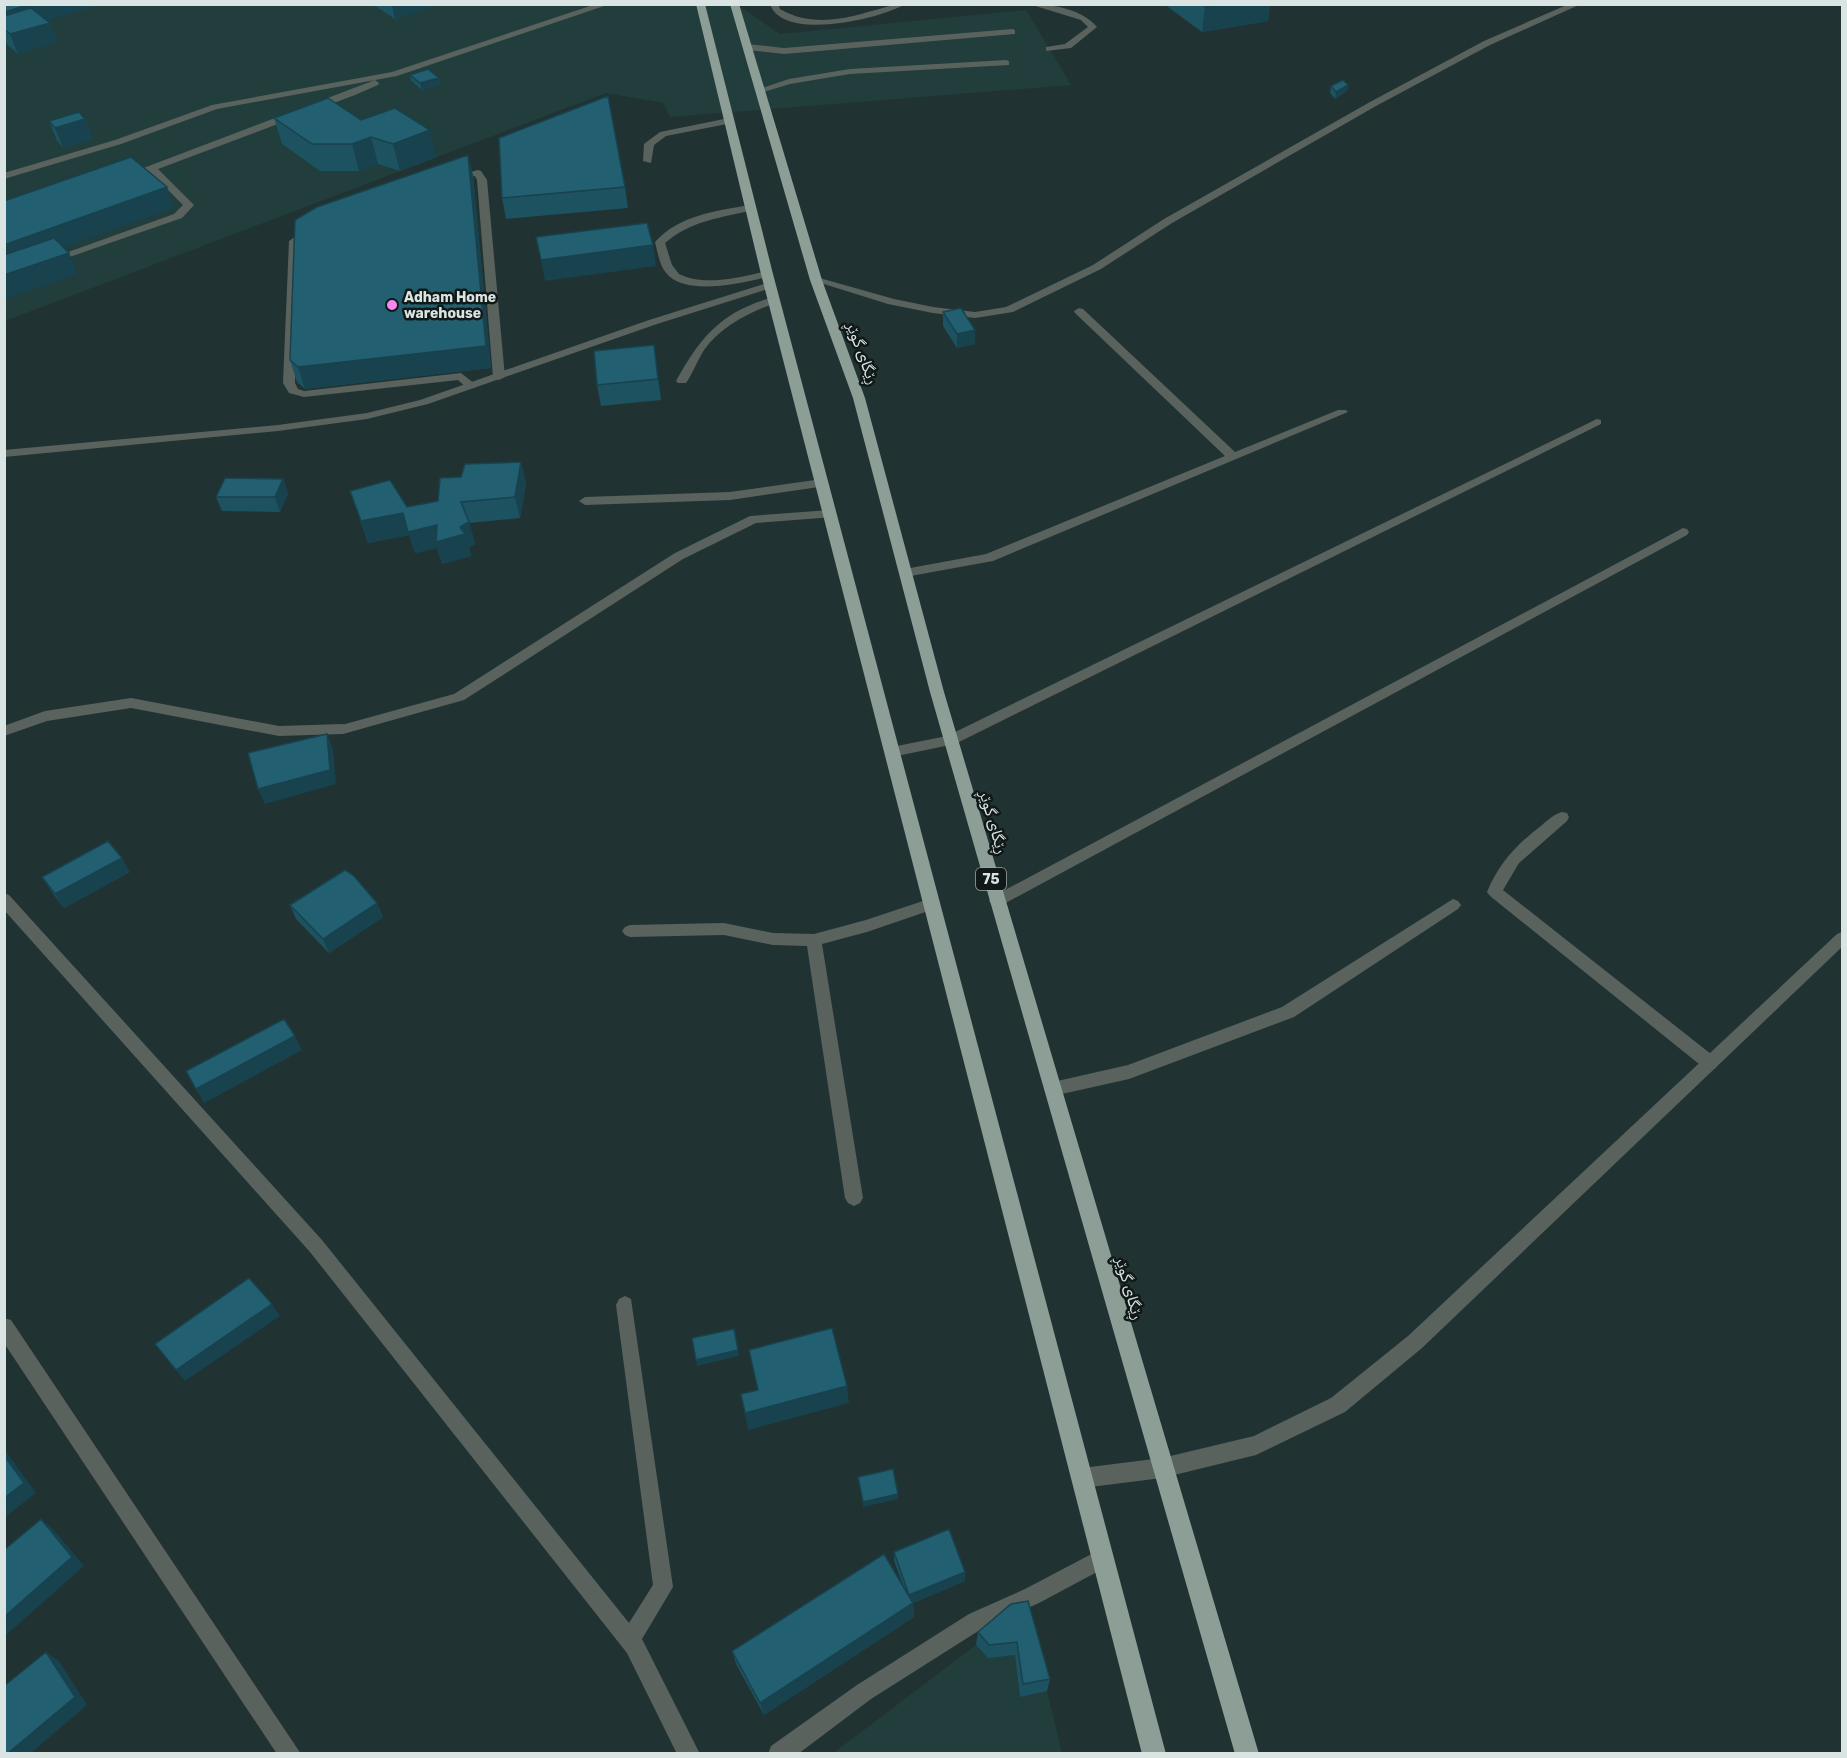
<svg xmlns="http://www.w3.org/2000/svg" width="1847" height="1758" viewBox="0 0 1847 1758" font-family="Rubik,'Noto Naskh Arabic',sans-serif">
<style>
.built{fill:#213d3c}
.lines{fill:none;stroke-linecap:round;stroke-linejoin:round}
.service{fill:#5a625e;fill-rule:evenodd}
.minor{fill:#5a625e;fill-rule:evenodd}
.tertiary{fill:#5a625e;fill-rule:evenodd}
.trunk{fill:#8d9e96;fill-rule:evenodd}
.wall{fill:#1d5260}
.shaded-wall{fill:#18424e}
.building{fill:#225f70;stroke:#18424e;stroke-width:1.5}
.poi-dot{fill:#f689ee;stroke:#111918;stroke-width:2}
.labels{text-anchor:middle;stroke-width:5;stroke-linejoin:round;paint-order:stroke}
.far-poi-label{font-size:14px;font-weight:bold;fill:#d9e4e3;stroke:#111918;text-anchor:start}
.shield{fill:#111918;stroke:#9da7a6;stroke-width:1.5}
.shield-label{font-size:14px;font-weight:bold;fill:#d9e4e3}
.street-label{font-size:15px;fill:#d9e4e3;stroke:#111918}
</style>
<rect width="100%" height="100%" fill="#203332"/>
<path class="built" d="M736,4L780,34L1026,10L1071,85L670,117L663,103L606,93L5,321V5Z
M1009,1617L1047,1691L1062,1753L832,1754L976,1645Z"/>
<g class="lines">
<path class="service" d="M596,4H610L397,76L217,109L121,144L4,179V173L115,140L212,105L392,72Z
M1012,29L1015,30V34L784,54L747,50L743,47L747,44L784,48Z
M1006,60L1009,61V65L850,74L790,84L760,93L756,90L789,79L850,69Z
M375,80L379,83L378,85L355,95L158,169L194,205L182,218L55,262L46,260L174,214L183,205L150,172L128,180L125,179V175Z
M729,118L734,121L732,123L666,136L654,145L651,163L643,161L644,144L660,132Z
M478,170L481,171L487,180L505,377L499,380L493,377L477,180L475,176L454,181L449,178Z
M750,205L753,206V210C721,218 692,220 665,243L672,265L679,274C705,287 740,277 767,271L771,272V276C745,282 691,296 669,276C660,268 658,254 655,242C679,215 716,211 750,205Z
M310,226L315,229L299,242L295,383L298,389L304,391L461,373L475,384V388H467L458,380L304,397L289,393L283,383L289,241Z
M774,297L778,298V302C750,312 721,326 704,350C697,361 693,373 686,383H678L676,381C701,336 722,311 774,297Z
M822,479L828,483L826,486L730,500L585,505L579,501L585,497L730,492Z
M830,510L834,511V517L756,523L683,559L464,700L343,734L336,729L338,726L454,694L675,553L750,516Z
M932,898L937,900L940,904L937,908L867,932L822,944L863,1198L860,1203L854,1206L848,1203L845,1198L807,946L773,945L724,935L630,937L625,935L622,931L625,927L630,925L724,923L773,933L814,934L866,920Z"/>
<path class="minor" d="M770,4H778L780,9C807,25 838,21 868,12C881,9 891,4 905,4C881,19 782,42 770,4Z
M1029,4C1052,4 1082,9 1097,27L1071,48L1046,51V47L1065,44L1088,27L1081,20Z
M770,282L775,285L774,287L657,324L428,404L367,419L278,431L4,457V450L278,425L367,413L420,400L649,320Z
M1079,308L1083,309L1235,452L1338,410H1346L1348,412L993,561L905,577L901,576L899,573L901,570L905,569L986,554L1225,456L1075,313L1074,311Z
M1597,419L1601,420V424L955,744L892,757L885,752L892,747L947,736Z
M1683,528L1687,529L1689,532L1687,535L1002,905H992L989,901L992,897Z
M131,698L279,726L343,724L350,729L343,734L279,736L131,708L47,721L4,736V726L45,711Z
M1562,812L1567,813L1569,817L1567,821L1519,863L1503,890L1716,1058L1718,1063L1716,1068L1710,1070L1704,1068L1490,896L1487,892C1499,863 1517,844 1542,825C1548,820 1554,814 1562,812Z
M4,893L9,895L322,1240L629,1623L653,1585L616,1305L619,1299L625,1296L631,1299L673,1587L642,1639L700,1754H677L627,1653L310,1252L4,910Z
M1453,899L1458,901L1461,905L1458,909L1294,1017L1129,1079L1053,1096L1047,1094L1045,1089L1047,1084L1053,1082L1128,1065L1282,1007Z
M4,1318L11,1320L301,1754H277L4,1343Z
M1103,1548L1110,1551L1113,1558L1110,1565L1039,1603L983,1628L871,1699L798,1754H768L771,1746L857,1685L969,1614L1025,1589Z"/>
<path class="tertiary" d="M1569,4H1581L1490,45L1376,106L1172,223L1101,269L1013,312L975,318L933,313L888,304L811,280L816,277L894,299L933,307L975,312L1006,307L1093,265L1164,219L1370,102L1484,41Z
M1842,932V947L1422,1348L1345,1412L1256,1455L1162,1478L1082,1488L1075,1485L1072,1478L1075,1471L1082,1468L1162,1458L1254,1436L1331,1398L1408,1336L1837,934Z"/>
<path class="trunk" d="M696,4H705L773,274L1166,1754H1142L761,274Z
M730,4H739L822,280L865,398L944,692L1259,1754H1235L930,692L853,398L810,280Z"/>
</g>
<path class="wall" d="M4,4L48,21L58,42L18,54L4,42Z
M372,4H431L432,7L395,19Z
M1164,4H1270L1268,21L1202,32Z
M410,75L439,78L440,84L422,90L411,81Z
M1348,85L1347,91L1335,99L1330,93L1331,86Z
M274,118L361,120L437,157L400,171L378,164L359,171H320L282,144Z
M85,119L93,139L63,148L57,141L49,121Z
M473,175L491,368L305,389L297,382L290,360Z
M625,187L628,208L506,219L502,198Z
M943,312L975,344L957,348L943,326Z
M654,345L661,400L601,406L597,385Z
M521,462L526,484L520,518L469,523L475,544L469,547L471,556L442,564L437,548L415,553L409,535L368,543L350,491L407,507L438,501L461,477Z
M283,479L288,494L280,512L222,511L216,497Z
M130,872L64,908L51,891L42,877Z
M377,903L383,917L329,953L296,919L290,905Z
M894,1552L965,1581L913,1603L914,1617L764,1715L736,1664L732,1651L903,1585L894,1561Z
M1011,1604L1050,1679L1047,1691L1020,1697L1015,1655L988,1658L976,1645L978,1632Z"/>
<path class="shaded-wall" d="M31,4H103L8,33L4,29V12Z
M397,4H431L432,7L395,19L392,6Z
M1218,4H1270L1268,21L1202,32L1205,7Z
M50,23L58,42L18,54L10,34Z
M439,78L440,84L422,90L420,83Z
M1348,85L1347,91L1335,99L1336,92Z
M85,119L93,139L63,148L55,128Z
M430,130L437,157L400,171L393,144Z
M371,137L378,164L359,171L352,144Z
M468,155L473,175L491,368L305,389L298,367Z
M167,187L175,208L4,269V245Z
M653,245L656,266L545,281L541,260Z
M69,253L78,274L4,300V275Z
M975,330V344L957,348V334Z
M521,462L526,484L520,518L515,497Z
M283,479L288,494L280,512L275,497Z
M403,513L437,525L460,527L469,522L475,544L469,547L471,556L442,564L437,548L415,553L409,535L368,543L361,521Z
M327,734L333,749L336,784L265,804L258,789Z
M122,858L130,872L64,908L55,894Z
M377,903L383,917L329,953L323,939Z
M295,1036L302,1050L204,1103L196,1089Z
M272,1304L280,1316L185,1381L176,1370Z
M734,1329L739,1356L697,1366L696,1360Z
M847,1386L849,1403L748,1430L745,1413Z
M4,1449L36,1493L4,1518Z
M898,1494V1499L863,1507V1502Z
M41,1519L53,1529L84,1566L4,1637V1617Z
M965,1572V1581L910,1604L909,1595Z
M913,1603L914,1617L764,1715L760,1703Z
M46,1652L59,1661L87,1705L30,1754H7Z"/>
<path class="building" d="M4,4H31L4,12Z
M1202,4H1218L1205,7Z
M31,8L50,23L10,34L4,29V16Z
M428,69L439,78L420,83L410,75Z
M1343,80L1348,85L1336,92L1331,86Z
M608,96L625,187L502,198L499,138Z
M328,98L361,120L395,108L430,130L393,144L371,137L352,144H312L274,118Z
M79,112L85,119L55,128L49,121Z
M468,155L486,346L298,367L290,360L295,220L317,207Z
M131,157L167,187L4,245V201Z
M647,223L653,245L541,260L536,237Z
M54,238L69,253L4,275V255Z
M961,308L975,330L957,334L943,312Z
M654,345L658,379L597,385L594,351Z
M521,462L515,497L461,502L469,522L460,527L465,534L436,542L437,525L408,532L403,513L361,521L350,491L390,480L407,507L438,501L440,478L461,477L465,464Z
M225,478L283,479L275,497H216Z
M327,734L330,770L258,789L248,753Z
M108,841L122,858L55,894L42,877Z
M345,870L354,876L377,903L323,939L290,905Z
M284,1019L295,1036L196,1089L186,1071Z
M249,1278L272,1304L176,1370L155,1344Z
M832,1328L847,1386L745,1413L741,1394L758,1390L749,1350Z
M734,1329L738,1350L696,1360L692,1338Z
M4,1455L24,1483L4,1498Z
M893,1469L898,1494L863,1502L858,1477Z
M41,1519L72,1557L4,1617V1550Z
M949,1529L965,1572L909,1595L894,1552Z
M884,1554L913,1603L760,1703L732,1651Z
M1028,1601L1050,1679L1023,1684L1017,1642L989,1645L978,1632L1011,1604Z
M46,1652L75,1697L7,1754H4V1686Z"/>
<circle class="poi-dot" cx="392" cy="305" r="6"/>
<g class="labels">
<g class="far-poi-label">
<text x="404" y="302">Adham Home<tspan x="404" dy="16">warehouse</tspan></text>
</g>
<rect class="shield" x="976" y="868" width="30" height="22" rx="4.5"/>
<g class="shield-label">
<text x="991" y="884">75</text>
</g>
<g class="street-label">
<text transform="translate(862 353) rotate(70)" y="5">ڕێگای گوێڕ</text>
<text transform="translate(993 822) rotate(74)" y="5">ڕێگای گوێڕ</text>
<text transform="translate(1129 1288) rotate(74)" y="5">ڕێگای گوێڕ</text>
</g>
</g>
<rect width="1847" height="1758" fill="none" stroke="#d9e4e3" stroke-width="12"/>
</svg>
